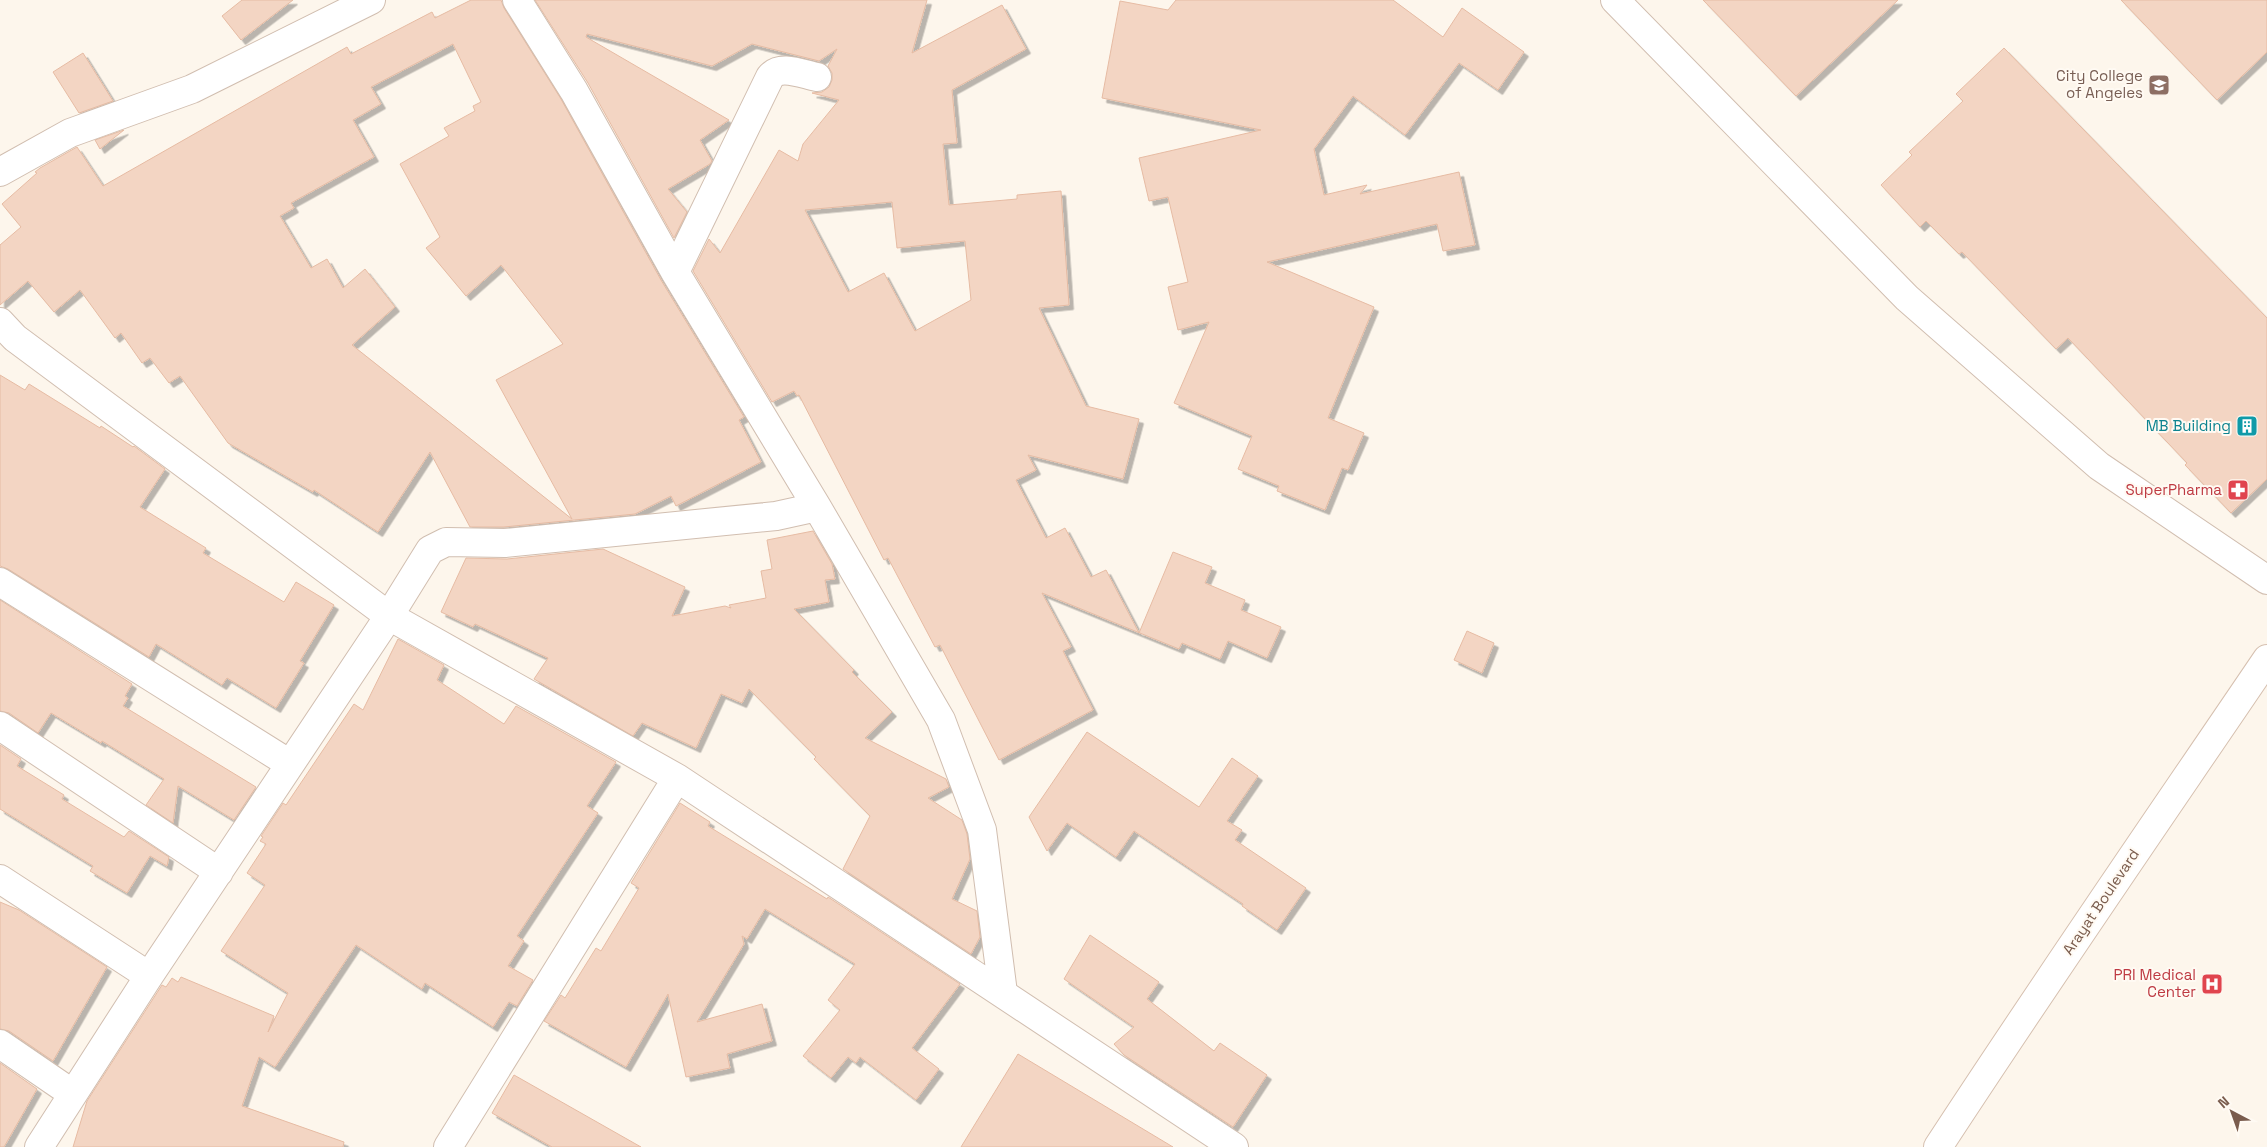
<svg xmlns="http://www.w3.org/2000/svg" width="2267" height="1147" viewBox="0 0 2267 1147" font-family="'Space Grotesk',sans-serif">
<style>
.building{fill:#f3d5c3;stroke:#e6bba3;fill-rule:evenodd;filter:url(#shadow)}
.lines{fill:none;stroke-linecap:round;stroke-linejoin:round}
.minor-casing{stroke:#d1beb0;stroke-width:30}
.secondary-casing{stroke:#d6c0b0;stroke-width:30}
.minor{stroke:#fff;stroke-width:28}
.secondary{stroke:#fff;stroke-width:28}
.labels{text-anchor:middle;stroke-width:4;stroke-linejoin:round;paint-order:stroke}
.education-label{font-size:15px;fill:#785e54;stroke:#fffaf3;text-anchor:end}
.culture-label{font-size:15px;fill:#0d838f;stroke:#fffaf3;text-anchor:end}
.health-label{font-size:15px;fill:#be3a42;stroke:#fffaf3;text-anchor:end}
.street-label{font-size:15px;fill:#7a5c4d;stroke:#fffaf3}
</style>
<defs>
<filter id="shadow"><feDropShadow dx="4.5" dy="4.5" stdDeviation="0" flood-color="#0004"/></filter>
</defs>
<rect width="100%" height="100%" fill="#fdf6ec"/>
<path class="building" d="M242,0H293L241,40L222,16Z
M471,0H501L504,8L561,99L661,280L744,417L739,420L761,462L676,506L671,496L635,514L504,527H470L430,452L378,532L314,490L313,492L228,443L180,376L169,383L150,358L142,363L121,333L115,338L80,290L54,312L28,281L0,305V245L21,227L2,204L37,173L35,172L40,168L77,147L103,186L347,47L351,54L432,12L435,18ZM453,44L481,102L473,106L475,111L444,128L449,136L400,164L440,237L426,248L466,296L501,265L563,344L496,380L572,519L352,345L395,307L365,269L343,288L327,259L311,268L280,216L294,208L291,203L374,157L353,120L381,104L371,87Z
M535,0H927L912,53L1002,5L1026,49L952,90L957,143L943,144L949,205L1017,199V195L1061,191L1069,305L1039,308L1086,406L1139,419L1123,479L1028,455L1036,470L1016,480L1046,538L1065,528L1091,577L1106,570L1139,633L1173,552L1212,567L1205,583L1245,600L1241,610L1281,627L1267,658L1228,641L1220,659L1182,643L1179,649L1042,593L1071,647L1063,651L1093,710L999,760L940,645L935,647L888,558L884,560L799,395L797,396L794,391L772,402L693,271L709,239L720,253L779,150L798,161L803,144L839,100L812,93L822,92L829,87L832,80V73L828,66L837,49L819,61L752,44L712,66L587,34L586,37L729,120L700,140L712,161L710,164L668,189L687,212L674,238L588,83ZM892,202L897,248L965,241L971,300L915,331L884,273L848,292L805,210Z
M1176,0H1393L1443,37L1462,8L1524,52L1498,90L1459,63L1405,135L1353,96L1314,149L1324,195L1367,185L1360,194L1459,172L1475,245L1443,251L1437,224L1267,262L1374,307L1328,418L1364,433L1348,470L1342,468L1325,510L1277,491L1279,486L1238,469L1252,436L1174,403L1209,322L1178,330L1168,287L1188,282L1168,197L1149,201L1139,158L1261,130L1102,98L1120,1L1168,10Z
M1703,0H1898L1796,96Z
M2121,0H2267V52L2217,100Z
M2004,48L2267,318V479L2231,513L2185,465L2187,463L2068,338L2056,349L1962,252L1959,254L1926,221L1920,227L1881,185L1912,155L1909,152L1963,101L1956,94Z
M83,53L113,101L79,113L53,72Z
M124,130L100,149L95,140Z
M0,375L25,390L29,384L100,428L101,426L133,447L134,446L165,469L140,507L206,548L203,553L284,602L296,582L334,605L300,661L304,663L276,708L227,678L222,685L156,644L149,657L8,569L0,566Z
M813,531L832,564L835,579L825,580L829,602L794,609L854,670L852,672L892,712L865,738L946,779L949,787L928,798L962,820L967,834L970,859L952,899L977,911L980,937L971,954L843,869L870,816L814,759L816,757L749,689L742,703L721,694L696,748L642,723L633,736L534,679L548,658L475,624L473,627L441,612L466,558L507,559L603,549L685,587L672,616L725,606L731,608L729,605L766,598L761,571L772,569L767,540Z
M0,600L132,684L125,696L128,698L123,706L256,787L234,820L178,786L173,823L146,805L164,779L102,741L101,743L51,713L38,733L9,713L0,711Z
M1467,631L1494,643L1482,673L1454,660Z
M398,639L444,665L437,680L504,724L516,706L616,762L587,806L598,813L517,936L524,941L508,966L533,980L517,1006L509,1002L493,1027L425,983L422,989L356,945L275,1067L259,1057L242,1106L344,1142L343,1147H73L87,1101L162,985L166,987L172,978L178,982L181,977L274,1016L268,1032L288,993L221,951L265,885L247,873L266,844L260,841L263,837L261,836L283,803L286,805L354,704L363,710Z
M1087,732L1199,807L1232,758L1258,776L1227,821L1242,830L1235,840L1306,888L1277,930L1242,906L1243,904L1134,831L1116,857L1067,823L1047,851L1029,817Z
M0,745L21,759L17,766L64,795L62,799L124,837L129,831L169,857L167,866L150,856L127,893L90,871L93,866L0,809Z
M680,803L710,822L708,826L827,899L828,897L960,984L912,1048L939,1069L916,1100L860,1057L856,1063L848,1057L831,1078L803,1056L840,1010L828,1000L855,964L765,909L747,939L742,936L744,944L697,1022L762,1004L772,1041L727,1054L730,1068L686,1077L668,994L626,1067L544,1021L561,995L565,998L596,948L601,951L639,888L631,883Z
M0,902L19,910L107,967L53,1061L9,1031L0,1029Z
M1090,935L1159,982L1147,999L1214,1051L1220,1043L1267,1075L1233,1127L1124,1055L1114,1044L1134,1027L1064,979Z
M1018,1054L1173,1147H961Z
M0,1063L37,1089L4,1147H0Z
M514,1075L641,1147H552L492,1113Z"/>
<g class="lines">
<g class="minor-casing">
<path id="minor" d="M517,0L574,91L675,272L817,507
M1615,0L1907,298L2099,466L2267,580
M0,172L70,133L192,89L371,0
M675,272L770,77C780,64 802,74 817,77
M0,322L15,338L389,616L677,778L1234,1147
M0,582L290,764
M0,726L219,872
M0,879L149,976
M0,1044L73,1094
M39,1147L149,976L389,616L430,550L446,542L505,543L776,516L817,507L941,720L982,830L1003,993
M448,1147L677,778"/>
</g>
<g class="secondary-casing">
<path id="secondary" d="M1938,1147C2045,983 2157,821 2267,659"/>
</g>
<use href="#minor" class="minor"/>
<use href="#secondary" class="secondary"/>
</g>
<defs>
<g id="university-square" transform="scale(1.125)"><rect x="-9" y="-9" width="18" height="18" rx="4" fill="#8d6e63" stroke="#fffaf3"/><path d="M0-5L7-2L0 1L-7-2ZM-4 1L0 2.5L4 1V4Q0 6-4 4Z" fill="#fff"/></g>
<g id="building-square" transform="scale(1.125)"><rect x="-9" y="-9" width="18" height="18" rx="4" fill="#0f9aa8" stroke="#fffaf3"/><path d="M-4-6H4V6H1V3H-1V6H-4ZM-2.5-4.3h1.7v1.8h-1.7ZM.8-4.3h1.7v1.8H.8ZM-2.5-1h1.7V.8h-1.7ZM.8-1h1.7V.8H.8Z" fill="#fff"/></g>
<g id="pharmacy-square" transform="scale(1.125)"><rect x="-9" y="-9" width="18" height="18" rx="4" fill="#e0444e" stroke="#fffaf3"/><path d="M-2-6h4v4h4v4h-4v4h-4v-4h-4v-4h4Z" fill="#fff"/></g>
<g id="hospital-square" transform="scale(1.125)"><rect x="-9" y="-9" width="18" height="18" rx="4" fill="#e0444e" stroke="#fffaf3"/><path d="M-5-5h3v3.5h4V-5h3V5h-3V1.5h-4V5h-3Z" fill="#fff"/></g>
</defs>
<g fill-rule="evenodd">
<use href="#university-square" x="2159" y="85"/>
<use href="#building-square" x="2247" y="426"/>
<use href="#pharmacy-square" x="2238" y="490"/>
<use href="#hospital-square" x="2212" y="984"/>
</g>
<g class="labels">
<g class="education-label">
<text x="2143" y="81">City College<tspan x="2143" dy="17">of Angeles</tspan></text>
</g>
<g class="culture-label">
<text x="2231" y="431">MB Building</text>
</g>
<g class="health-label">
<text x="2222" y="495">SuperPharma</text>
<text x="2196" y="980">PRI Medical<tspan x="2196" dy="17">Center</tspan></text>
</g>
<g class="street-label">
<text transform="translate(2101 902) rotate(-56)" y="5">Arayat Boulevard</text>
</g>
</g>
<g transform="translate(2232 1112) rotate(319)" stroke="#fffaf3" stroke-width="4" paint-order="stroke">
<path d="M0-4L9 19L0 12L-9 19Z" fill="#7a5c4d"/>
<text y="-8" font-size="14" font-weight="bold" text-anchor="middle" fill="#7a5c4d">N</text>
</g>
</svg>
